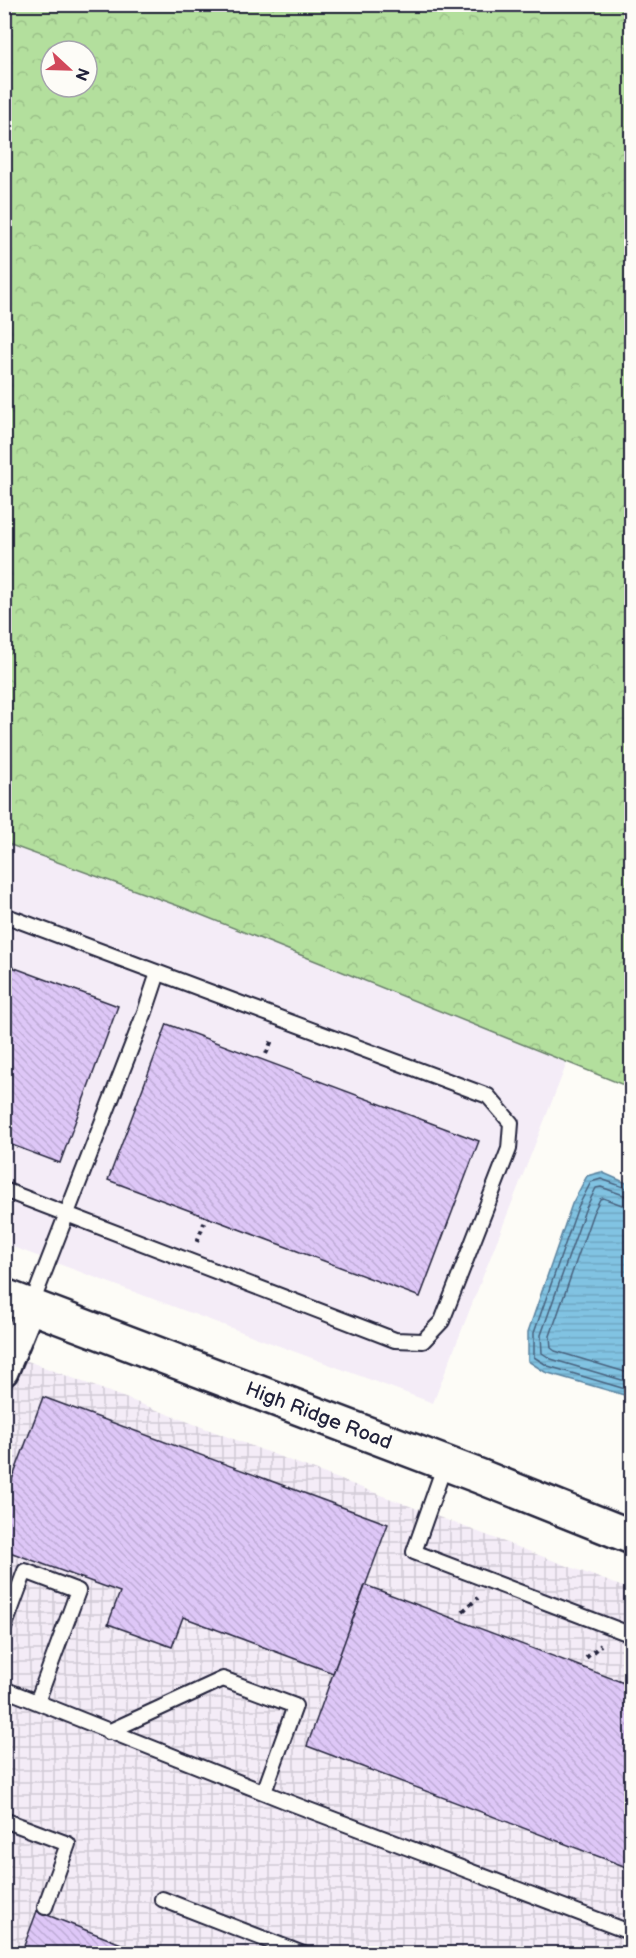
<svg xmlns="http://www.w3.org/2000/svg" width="636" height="1958" viewBox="0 0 636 1958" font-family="'Balsamiq Sans',sans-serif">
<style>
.built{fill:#f4ecf7}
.industrial{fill:url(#industrial-grid)}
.forest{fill:url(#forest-crowns);stroke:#6a806c;stroke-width:1.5;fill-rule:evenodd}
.water{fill:url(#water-rules);stroke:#5b839f;stroke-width:1.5}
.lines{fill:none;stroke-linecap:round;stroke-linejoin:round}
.shore{stroke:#48627e;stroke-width:1.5}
.building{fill:url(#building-back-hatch);stroke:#22223b;stroke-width:1.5}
.service-casing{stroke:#22223b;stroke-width:18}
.minor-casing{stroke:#22223b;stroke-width:32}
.tertiary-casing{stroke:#22223b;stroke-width:38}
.path{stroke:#22223b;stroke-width:4;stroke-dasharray:4.5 4.5;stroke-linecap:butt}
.service{stroke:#fdfcf7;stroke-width:14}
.minor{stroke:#fdfcf7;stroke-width:27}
.tertiary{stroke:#fdfcf7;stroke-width:33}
.labels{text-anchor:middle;stroke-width:6;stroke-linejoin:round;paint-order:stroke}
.street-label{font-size:20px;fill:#22223b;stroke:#fdfcf7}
</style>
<defs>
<pattern id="industrial-grid" width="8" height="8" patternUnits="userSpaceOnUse" patternTransform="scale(1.5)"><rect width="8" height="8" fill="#f4ecf7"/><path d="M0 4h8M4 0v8" fill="none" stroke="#d1cad5"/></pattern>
<pattern id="forest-crowns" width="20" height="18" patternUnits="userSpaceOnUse" patternTransform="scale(1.5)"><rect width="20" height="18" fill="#b3df9d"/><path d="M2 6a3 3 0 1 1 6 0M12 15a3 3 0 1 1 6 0" fill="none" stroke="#9abf88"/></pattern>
<pattern id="water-rules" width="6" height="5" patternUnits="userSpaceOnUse" patternTransform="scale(1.5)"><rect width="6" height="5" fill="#81c3e2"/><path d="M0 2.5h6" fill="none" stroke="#6fa7c3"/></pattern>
<pattern id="building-back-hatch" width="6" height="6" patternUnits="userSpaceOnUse" patternTransform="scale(1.5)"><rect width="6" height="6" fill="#dec7f7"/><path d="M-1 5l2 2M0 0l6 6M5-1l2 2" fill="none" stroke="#beabd5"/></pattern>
</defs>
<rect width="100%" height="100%" fill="#fdfcf7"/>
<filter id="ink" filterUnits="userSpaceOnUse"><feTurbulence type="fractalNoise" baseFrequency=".0167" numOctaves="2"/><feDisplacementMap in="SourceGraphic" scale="12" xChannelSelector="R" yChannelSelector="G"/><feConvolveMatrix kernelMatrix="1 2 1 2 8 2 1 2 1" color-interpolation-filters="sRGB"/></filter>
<g filter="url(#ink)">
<path class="built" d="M4,843L184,908L567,1063L433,1403L5,1244Z"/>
<path class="industrial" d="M4,1352L631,1590V1953H5Z"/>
<path class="forest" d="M4,5H631V1088L184,908L5,843ZM51,51H87V87H51Z"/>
<path class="water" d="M601,1172L631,1185V1397L545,1372L528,1361V1332L572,1204L587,1176Z"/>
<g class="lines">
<path class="shore" d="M632,1190L601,1179L591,1182L578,1207L534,1333V1357L548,1366L632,1391
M632,1198L601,1187L596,1188L585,1210L541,1335L542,1353L551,1359L632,1383
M632,1207L622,1205L603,1198L600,1199L593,1213L550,1336L551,1348L555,1351L632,1374"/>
</g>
<path class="building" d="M4,964L118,1006L60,1163L4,1142Z
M167,1024L479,1141L420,1297L108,1180Z
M43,1397L388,1524L333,1673L183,1617L172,1647L108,1624L120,1592L4,1550V1501Z
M365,1585L632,1686V1863L629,1868L307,1746Z
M37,1911L147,1954H21Z"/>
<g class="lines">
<g class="service-casing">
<path id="service" d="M4,915L488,1096L511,1123L509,1149L442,1321L423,1341L395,1340L4,1190
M31,1306L145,1012L158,973
M445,1464L414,1552L632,1635
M4,1628L25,1571L78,1591L37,1702
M4,1689L288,1802L632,1933
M108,1732L223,1679L295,1706L264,1792
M4,1820L68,1844L45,1907
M162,1899L303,1954"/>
</g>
<g class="minor-casing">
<path id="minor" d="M4,1372L31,1306"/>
</g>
<g class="tertiary-casing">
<path id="tertiary" d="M4,1296L479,1476L632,1537"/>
</g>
<path class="path" d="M266,1054L273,1038
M197,1242L204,1223
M463,1611L478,1598
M586,1658L601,1645"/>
<use href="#service" class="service"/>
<use href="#minor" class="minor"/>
<use href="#tertiary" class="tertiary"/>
</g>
</g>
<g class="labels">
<g class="street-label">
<text transform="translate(319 1415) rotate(21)" y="7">High Ridge Road</text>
</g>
</g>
<rect width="636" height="1958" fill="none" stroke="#fdfcf7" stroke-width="24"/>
<rect x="12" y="12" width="612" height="1934" fill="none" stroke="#22223b" stroke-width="2" filter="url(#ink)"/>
<g transform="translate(69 69) rotate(112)"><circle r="28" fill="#fdfcf7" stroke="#a5a5ac" stroke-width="1.5"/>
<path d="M0-4.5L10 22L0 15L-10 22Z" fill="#d1495b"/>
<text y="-9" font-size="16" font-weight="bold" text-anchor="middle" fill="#22223b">N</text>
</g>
</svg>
